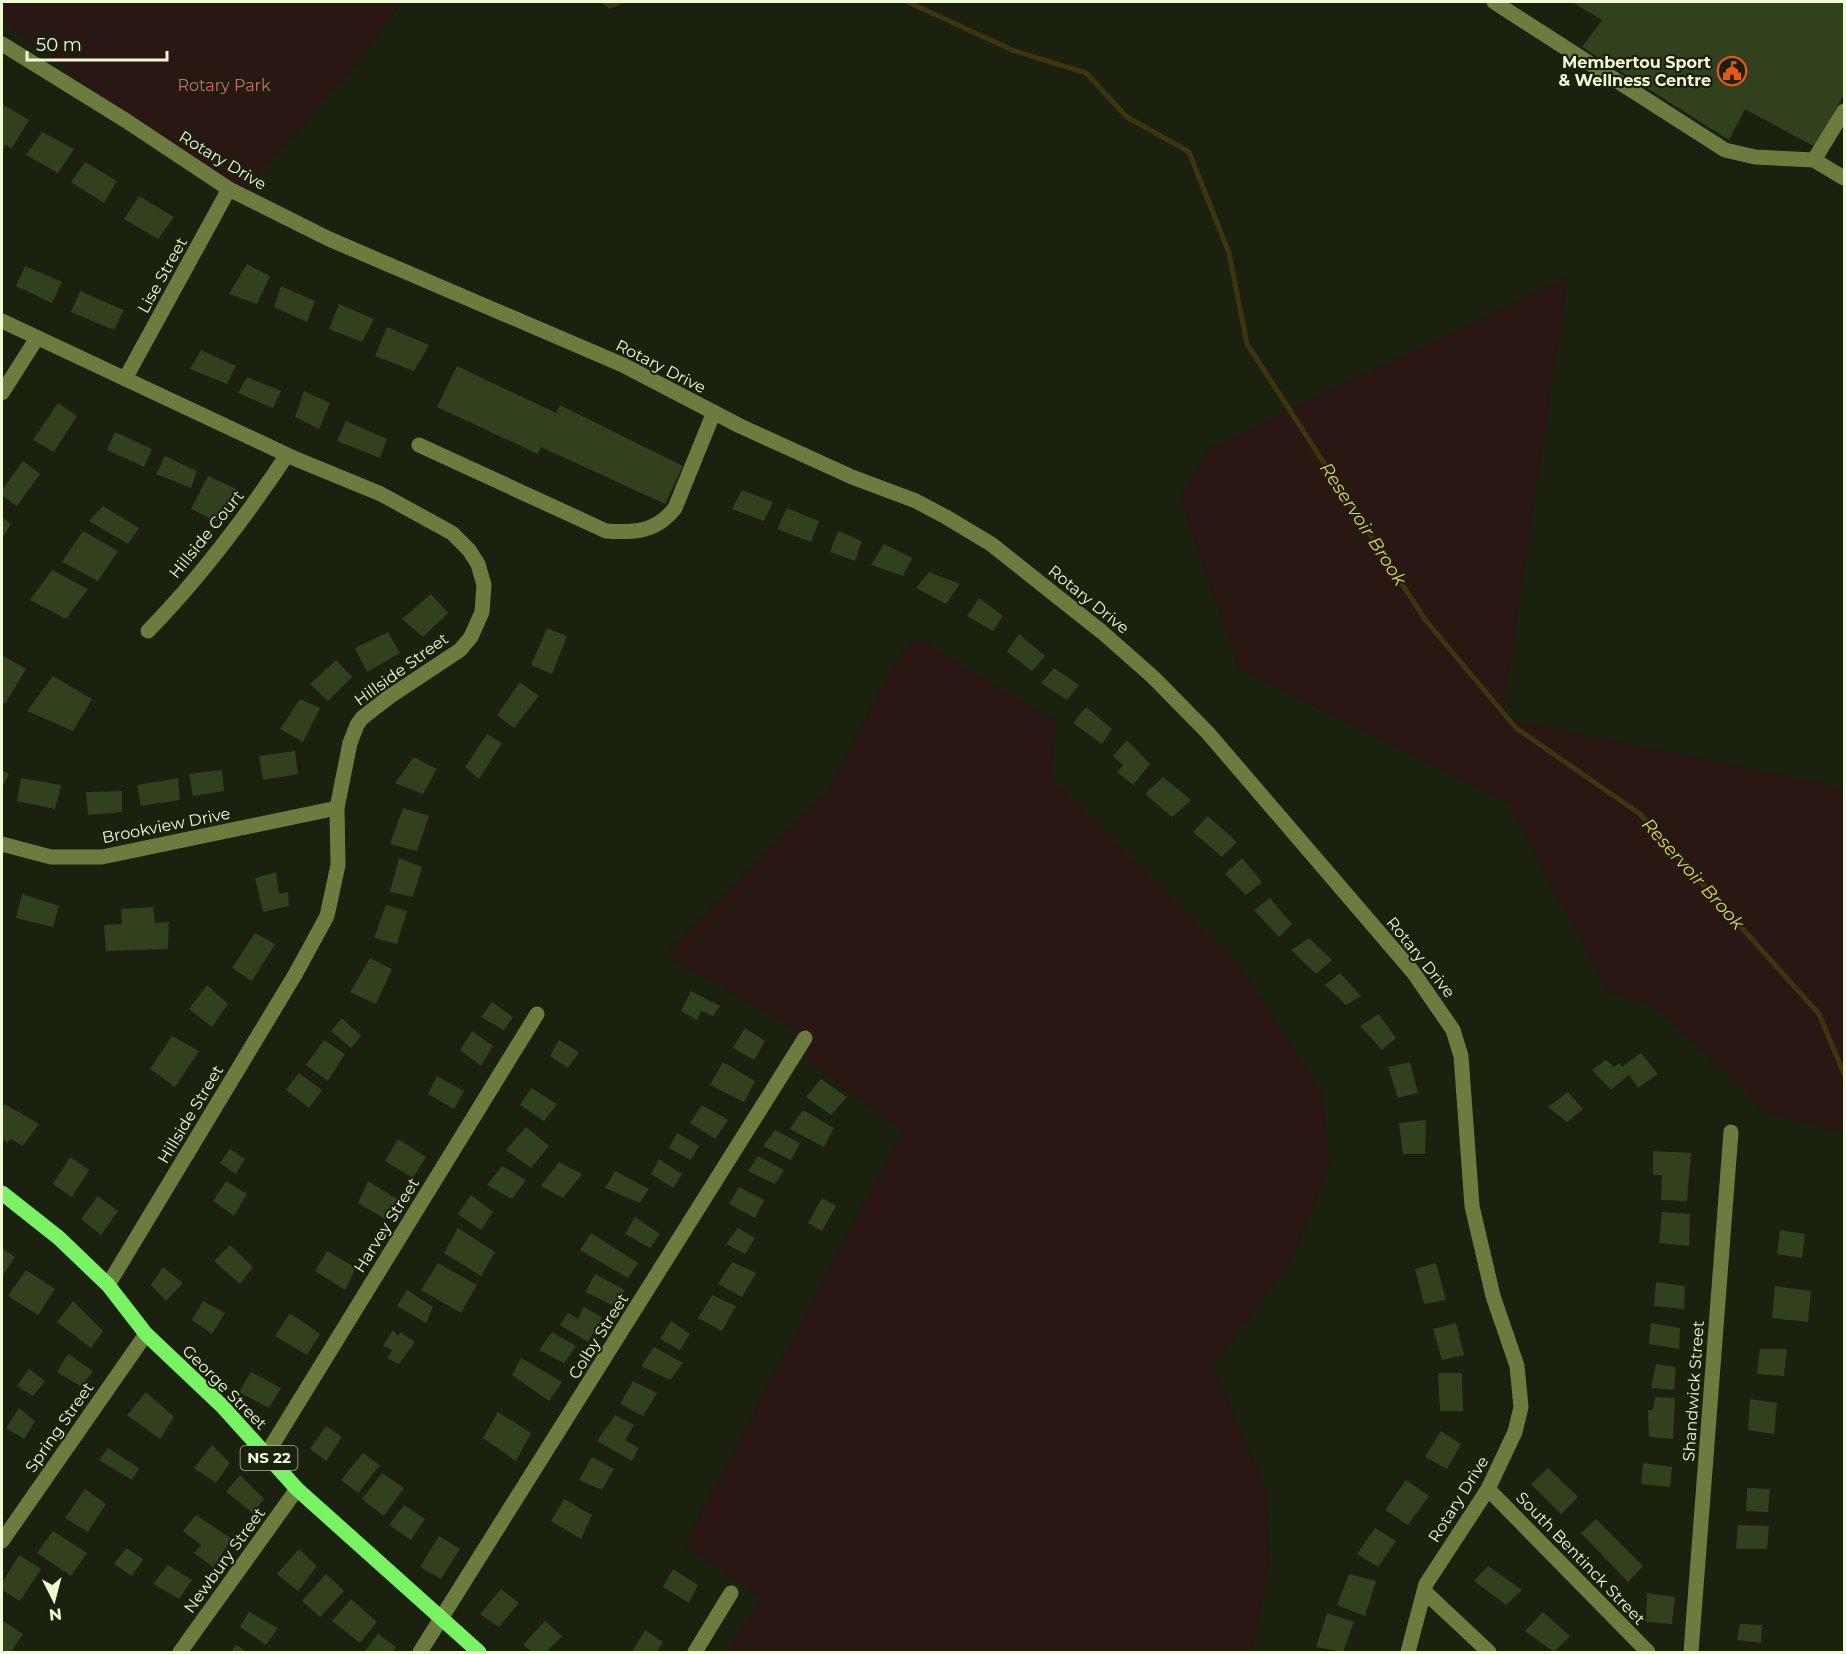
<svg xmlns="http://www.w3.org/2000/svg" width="1846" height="1654" viewBox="0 0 1846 1654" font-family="Montserrat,sans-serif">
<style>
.green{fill:#2a1713}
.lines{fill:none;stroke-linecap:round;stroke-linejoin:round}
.stream{stroke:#3c350e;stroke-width:5}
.building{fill:#31401d}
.minor{stroke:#6c7c3e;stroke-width:15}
.major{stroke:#79f264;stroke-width:15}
.labels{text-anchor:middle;stroke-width:4.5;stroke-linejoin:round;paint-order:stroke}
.shield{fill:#1a210f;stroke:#aeba98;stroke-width:1.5}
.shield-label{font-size:15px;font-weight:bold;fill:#eefbd3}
.poi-label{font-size:16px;font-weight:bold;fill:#eefbd3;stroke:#1a210f;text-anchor:end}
.park-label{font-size:16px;fill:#d56668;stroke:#1a210f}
.street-label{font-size:16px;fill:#eefbd3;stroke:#1a210f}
.water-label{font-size:18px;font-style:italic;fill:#f2c86a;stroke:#1a210f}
</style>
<rect width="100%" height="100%" fill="#1a210f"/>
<path class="green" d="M2,2H402L357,63L237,200L2,21Z
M1568,277L1502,718L1844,788V1133L1762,1111L1750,1094L1652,1005L1609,993L1508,803L1239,669L1180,498L1210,448Z
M918,639L1056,722L1051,778L1239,965L1323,1096L1329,1166L1292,1258L1213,1367L1268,1496L1269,1564L1252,1652H726L762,1598L684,1545L902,1131L803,1057L813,1040L665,955L829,789L897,659Z"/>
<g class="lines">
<path class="stream" d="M605,2L610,6L619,2
M908,2L1012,50L1086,73L1127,117L1189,152L1229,253L1247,344L1426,621L1516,728L1640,814L1819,1014L1844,1074"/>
</g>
<path class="building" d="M1572,2H1844V94L1815,147L1745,109L1729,140L1582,47L1602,20Z
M2,104L29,120L12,148L6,145L2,151Z
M42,132L74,149L58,173L26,155Z
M85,162L117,181L104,203L71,182Z
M139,196L174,217L158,239L124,219Z
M247,264L270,276L257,304L229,294Z
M25,266L62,282L52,303L16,286Z
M281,286L315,301L307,322L274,307Z
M80,291L124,310L114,330L71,312Z
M339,304L374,319L362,342L329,329Z
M387,327L429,345L414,371L375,356Z
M201,350L236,366L227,384L190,369Z
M457,366L556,413L560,405L683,466L665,504L541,447L538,454L437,407Z
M247,377L281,391L273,408L238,393Z
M304,391L330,403L319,429L295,417Z
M58,403L77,416L54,452L33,440Z
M346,421L387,439L380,458L337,441Z
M115,432L152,449L144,467L107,450Z
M165,456L197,471L191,488L156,474Z
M23,461L40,474L17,506L2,496V490Z
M208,476L238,490L217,522L191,509Z
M742,490L773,502L764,521L732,509Z
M103,506L139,528L128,544L89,521Z
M787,508L819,521L811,542L777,529Z
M2,517L11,524L2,538Z
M83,531L118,551L98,581L62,562Z
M838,531L862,541L855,561L830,552Z
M884,544L912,558L903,576L871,565Z
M52,570L88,589L66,619L30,600Z
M929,572L960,584L946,604L916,588Z
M431,594L448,613L423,637L402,619Z
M979,598L1003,616L993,631L967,616Z
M547,628L567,636L552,674L531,665Z
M388,632L400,653L367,672L355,648Z
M1019,634L1045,656L1032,671L1007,652Z
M2,655L26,669L5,704L2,702Z
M336,660L352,677L328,701L310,684Z
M1054,668L1079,685L1067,700L1041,683Z
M53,676L92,699L73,731L27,711Z
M520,682L539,696L514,728L497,715Z
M300,699L320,708L303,742L280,729Z
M1086,707L1112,729L1102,744L1073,723Z
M487,734L502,743L479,779L465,767Z
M1127,740L1150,764L1133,785L1117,772L1123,765L1113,756Z
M295,751L298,774L263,780L259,756Z
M414,757L437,769L423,794L395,783Z
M2,770L9,774L2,788Z
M222,770L224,791L193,796L189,774Z
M1163,777L1191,800L1172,817L1145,794Z
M21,778L61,785L55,809L17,801Z
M178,778L180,800L141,806L137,785Z
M122,791V812L88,815L86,792Z
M403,808L429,816L417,851L390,844Z
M1208,816L1237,842L1222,857L1193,832Z
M399,858L422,867L413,897L390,892Z
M1242,858L1262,882L1246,895L1225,874Z
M276,872L279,894L288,892L289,906L263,912L255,878Z
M22,894L59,906L53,927L16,918Z
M1270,898L1292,924L1279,937L1254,910Z
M386,905L407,911L397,944L374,938Z
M153,907L155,923L169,922L168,949L106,951L104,925L122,924L121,909Z
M255,933L275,944L252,981L232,968Z
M1309,938L1332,960L1316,974L1291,950Z
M370,958L392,969L376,1004L350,992Z
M1340,973L1361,996L1346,1005L1325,985Z
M207,985L228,1004L212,1027L189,1009Z
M691,991L720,1006L713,1016L701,1011L697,1020L681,1011Z
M492,1002L513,1017L504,1030L481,1017Z
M1379,1014L1396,1038L1382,1050L1360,1026Z
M342,1018L361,1036L351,1048L331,1031Z
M745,1028L765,1041L754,1060L733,1048Z
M472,1031L493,1046L481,1066L460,1050Z
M172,1036L199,1051L175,1087L150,1069Z
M324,1040L345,1054L328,1081L306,1065Z
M559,1040L579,1052L568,1068L550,1056Z
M1641,1053L1658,1074L1638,1088L1629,1075L1611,1090L1592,1070L1606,1060L1614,1067L1620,1063L1622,1067Z
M723,1062L755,1081L744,1102L710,1085Z
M1410,1062L1418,1093L1398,1098L1388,1067Z
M299,1073L322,1090L309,1108L286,1090Z
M437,1076L464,1091L454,1109L428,1094Z
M821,1079L847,1097L831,1115L806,1097Z
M531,1088L557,1104L544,1121L520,1105Z
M1568,1092L1583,1109L1567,1122L1548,1107Z
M5,1104L39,1124L23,1146L11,1139L7,1143L2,1138V1109Z
M702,1105L728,1120L715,1139L690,1123Z
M803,1110L834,1128L824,1147L790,1129Z
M1426,1120L1425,1154H1403L1399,1123Z
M526,1127L549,1146L531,1168L506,1150Z
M775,1130L800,1143L791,1160L763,1146Z
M677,1133L699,1146L691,1160L669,1148Z
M398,1139L426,1157L413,1178L385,1161Z
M230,1149L245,1159L236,1174L220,1163Z
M1653,1151L1691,1153L1687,1201L1661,1200L1662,1175H1653Z
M758,1156L784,1170L775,1184L748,1171Z
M70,1157L89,1170L72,1197L53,1184Z
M659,1159L682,1174L673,1188L651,1174Z
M559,1162L582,1174L563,1198L541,1186Z
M502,1166L526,1180L512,1199L487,1185Z
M615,1171L649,1189L640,1203L605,1188Z
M226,1181L247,1194L234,1216L213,1201Z
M368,1181L397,1199L385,1219L358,1203Z
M739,1187L764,1200L755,1218L729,1204Z
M471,1195L493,1212L481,1230L458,1214Z
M98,1196L118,1211L101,1235L81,1219Z
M822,1198L836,1206L822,1231L808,1223Z
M1662,1212L1690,1214L1689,1246L1659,1243Z
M635,1217L660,1234L650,1248L625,1234Z
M458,1228L495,1252L481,1276L444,1253Z
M738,1228L755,1238L745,1254L726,1244Z
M1780,1230L1805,1234L1802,1258L1777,1254Z
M591,1233L638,1263L628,1278L580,1250Z
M230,1245L253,1267L240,1284L214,1261Z
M2,1248L15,1257L2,1277Z
M327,1251L356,1268L345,1290L315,1271Z
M732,1262L756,1273L742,1297L718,1284Z
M438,1263L477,1285L461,1313L421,1290Z
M1436,1263L1446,1300L1424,1304L1415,1269Z
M163,1267L183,1283L166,1301L151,1285Z
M26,1270L55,1289L38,1315L8,1296Z
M595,1274L625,1290L614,1306L585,1292Z
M1656,1282L1685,1286L1684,1309L1654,1306Z
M1775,1286L1811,1291L1808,1322L1772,1318Z
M407,1290L433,1307L426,1323L397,1306Z
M712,1295L736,1306L722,1331L698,1318Z
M73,1301L103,1331L91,1348L57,1322Z
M203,1301L225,1313L212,1334L192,1320Z
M584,1307L602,1317L588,1342L560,1325L568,1313L578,1319Z
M290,1313L320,1334L307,1355L275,1336Z
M671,1321L690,1334L680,1350L660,1339Z
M1456,1323L1464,1355L1442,1360L1433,1329Z
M1651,1323L1680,1328L1679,1349L1649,1344Z
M393,1330L398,1336L400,1332L415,1342L399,1364L387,1358L392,1350L383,1346Z
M552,1332L576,1346L564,1363L539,1350Z
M654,1347L683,1363L670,1380L641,1366Z
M1760,1349H1787L1784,1376L1757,1374Z
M68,1354L93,1371L82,1387L57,1372Z
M521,1358L562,1382L549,1401L512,1375Z
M1656,1364L1676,1367L1674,1390L1651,1388Z
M29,1369L45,1381L33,1396L17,1386Z
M251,1372L281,1388L269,1408L239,1392Z
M1438,1373H1462L1463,1411H1440Z
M633,1381L657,1393L643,1416L620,1404Z
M146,1392L174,1417L160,1439L127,1415Z
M1655,1397L1675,1398L1673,1439L1649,1437L1648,1410H1653Z
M1750,1399L1777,1403L1774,1434L1748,1430Z
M19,1408L35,1421L24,1439L6,1428Z
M498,1412L531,1433L516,1461L483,1438Z
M615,1415L634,1425L625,1440L639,1448L632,1461L597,1441Z
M326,1426L342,1437L326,1461L310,1449Z
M1441,1431L1461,1444L1447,1469L1425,1457Z
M212,1445L230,1463L216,1483L194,1468Z
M108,1448L139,1468L132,1480L99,1460Z
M363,1453L380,1465L358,1493L341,1480Z
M592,1457L614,1469L602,1490L579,1480Z
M1643,1463L1672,1467L1670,1487L1641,1484Z
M1548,1468L1578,1497L1561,1514L1531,1484Z
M382,1473L404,1488L384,1516L362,1499Z
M240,1475L264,1499L253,1513L226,1492Z
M1406,1480L1429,1496L1408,1525L1385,1510Z
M1747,1488L1770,1489L1768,1512L1746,1511Z
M85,1489L106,1504L88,1532L65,1518Z
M564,1499L592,1515L581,1539L551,1521Z
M404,1505L425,1519L411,1540L389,1525Z
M196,1515L232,1539L213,1567L194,1553L201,1545L183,1531Z
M1596,1519L1643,1566L1628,1582L1581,1533Z
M1738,1525L1769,1526L1767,1549H1736Z
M1375,1528L1396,1541L1378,1567L1357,1554Z
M53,1531L87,1553L71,1576L37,1553Z
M439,1536L460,1549L441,1579L420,1567Z
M126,1548L143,1559L132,1576L114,1564Z
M299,1549L317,1566L298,1591L277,1574Z
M19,1555L41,1569L20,1601L2,1590V1583Z
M168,1565L192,1580L179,1599L153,1584Z
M1488,1566L1522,1590L1506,1605L1474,1581Z
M673,1569L698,1585L689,1603L663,1587Z
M326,1574L344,1591L320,1617L302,1601Z
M1349,1574L1376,1581L1365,1616L1337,1605Z
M501,1589L519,1603L499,1627L480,1614Z
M1647,1593L1675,1597L1672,1624L1646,1622Z
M351,1599L377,1622L360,1643L332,1621Z
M249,1612L278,1628L266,1645L240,1627Z
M1543,1612L1570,1636L1554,1652L1525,1631Z
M1327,1613L1354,1622L1343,1652L1316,1647Z
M2,1620L23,1634L11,1652H2Z
M545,1621L562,1636L547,1652H532L523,1645Z
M1740,1624L1762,1625L1761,1643L1737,1640Z
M645,1630L663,1642L657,1652H632Z
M378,1634L396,1647L393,1652H364Z
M236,1645L247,1652H231Z"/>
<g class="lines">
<path class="minor" d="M1494,2L1725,150L1755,157L1814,160L1844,178
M2,44L125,120L229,189L329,239L623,365L740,426L852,477L916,501L946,517L991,544L1102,632L1153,677L1208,733L1413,972L1453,1030L1461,1056L1472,1206L1493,1296L1517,1366L1521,1407L1515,1432L1488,1489L1426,1584L1408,1652
M1814,160L1844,111
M2,321L296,459L381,494L452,533L469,550L478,564L484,585L482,612L471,637L460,650L389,697L362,718L357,725L350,743L337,808L338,865L327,916L296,973L108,1285
M125,379L229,189
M2,393L37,338
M419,445L606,531C635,533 656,532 675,508L714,412
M148,631C199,579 247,515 287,455
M2,844L51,857H102L337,808
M266,1455L537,1014
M1488,1489L1648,1652
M2,1541L146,1334
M1425,1592L1489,1652
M180,1652L297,1489
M420,1652L805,1038
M695,1652L731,1593
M1691,1652L1731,1132"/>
<path class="major" d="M2,1193L59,1238L108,1285L146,1334L222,1406L297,1489L479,1652"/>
</g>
<defs>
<g id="civic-ring" transform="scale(1.5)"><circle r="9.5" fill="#1a210f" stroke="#e75814" stroke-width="1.5"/><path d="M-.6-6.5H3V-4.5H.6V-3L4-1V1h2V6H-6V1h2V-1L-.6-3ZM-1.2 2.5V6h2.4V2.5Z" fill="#e75814"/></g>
</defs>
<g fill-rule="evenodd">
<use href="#civic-ring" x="1732" y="71"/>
</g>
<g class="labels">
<rect class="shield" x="240.5" y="1446" width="57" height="24" rx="4.5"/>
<g class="shield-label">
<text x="269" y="1463">NS 22</text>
</g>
<g class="poi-label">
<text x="1711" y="68">Membertou Sport<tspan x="1711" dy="18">&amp; Wellness Centre</tspan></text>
</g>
<g class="park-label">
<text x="224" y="91">Rotary Park</text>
</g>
<g class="street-label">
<text transform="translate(223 160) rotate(31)" y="6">Rotary Drive</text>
<text transform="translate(162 275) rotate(-61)" y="6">Lise Street</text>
<text transform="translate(661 366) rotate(27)" y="6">Rotary Drive</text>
<text transform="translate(206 534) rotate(-51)" y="6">Hillside Court</text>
<text transform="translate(1089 599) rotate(39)" y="6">Rotary Drive</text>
<text transform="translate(401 669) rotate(-36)" y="6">Hillside Street</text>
<text transform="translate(166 825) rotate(-11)" y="6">Brookview Drive</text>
<text transform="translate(1421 957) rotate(51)" y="6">Rotary Drive</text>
<text transform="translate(190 1114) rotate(-59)" y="6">Hillside Street</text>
<text transform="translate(386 1225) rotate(-58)" y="6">Harvey Street</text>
<text transform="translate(598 1336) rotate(-58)" y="6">Colby Street</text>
<text transform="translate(225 1387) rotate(45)" y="6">George Street</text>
<text transform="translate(1693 1391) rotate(-86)" y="6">Shandwick Street</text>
<text transform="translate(59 1427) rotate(-55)" y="6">Spring Street</text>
<text transform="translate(1458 1499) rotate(-58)" y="6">Rotary Drive</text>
<text transform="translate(1581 1558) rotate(46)" y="6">South Bentinck Street</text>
<text transform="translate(224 1560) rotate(-54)" y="6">Newbury Street</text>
</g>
<g class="water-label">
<text transform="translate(1363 524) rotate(57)" y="6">Reservoir Brook</text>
<text transform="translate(1693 874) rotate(48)" y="6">Reservoir Brook</text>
</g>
</g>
<rect width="1846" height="1654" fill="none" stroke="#eefbd3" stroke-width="6"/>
<g transform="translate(54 1600) rotate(174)" stroke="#1a210f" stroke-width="4.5" paint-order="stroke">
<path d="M0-4.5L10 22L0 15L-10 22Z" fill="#eefbd3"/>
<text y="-9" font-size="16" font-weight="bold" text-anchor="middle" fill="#eefbd3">N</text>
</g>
<path d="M27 51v9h140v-9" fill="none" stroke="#eefbd3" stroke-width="3"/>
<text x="36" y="51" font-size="18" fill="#eefbd3" stroke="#1a210f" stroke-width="4.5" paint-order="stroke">50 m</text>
</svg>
